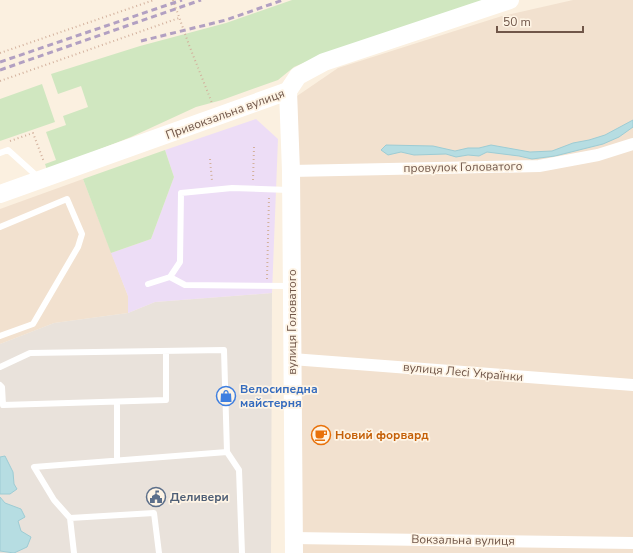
<svg xmlns="http://www.w3.org/2000/svg" width="633" height="553" viewBox="0 0 633 553" font-family="'Nunito Sans',sans-serif">
<style>
.residential{fill:#f2e1cf}
.industrial{fill:#e9e2db}
.education{fill:#edddf6}
.green{fill:#d0e7c0}
.water{fill:#b6dde2;stroke:#9dccd4}
.lines{fill:none;stroke-linecap:round;stroke-linejoin:round}
.path{stroke:#d3b19d;stroke-width:2;stroke-dasharray:1 3;stroke-linecap:butt}
.lane{stroke:#fff;stroke-width:6}
.street{stroke:#fff;stroke-width:12}
.secondary{stroke:#fff;stroke-width:18}
.rail{stroke:#b2a0c2;stroke-width:3;stroke-dasharray:6 4;stroke-linecap:butt}
.labels{text-anchor:middle;stroke-width:3.5;stroke-linejoin:round;paint-order:stroke}
.street-label{font-size:12px;fill:#705649;stroke:#fef4e5}
.shop-label{font-size:12px;font-weight:bold;fill:#366cbe;stroke:#fef4e5;text-anchor:start}
.food-label{font-size:12px;font-weight:bold;fill:#c56008;stroke:#fef4e5;text-anchor:start}
.service-label{font-size:12px;font-weight:bold;fill:#4e5e75;stroke:#fef4e5;text-anchor:start}
</style>
<rect width="100%" height="100%" fill="#fbf0e0"/>
<path class="residential" d="M573,0H633V553H302L297,96L338,68L502,16Z
M83,179L128,296V313L54,323L0,344V209Z"/>
<path class="industrial" d="M272,293L271,553H0V344L54,323L128,313L155,302Z"/>
<path class="education" d="M256,119L278,139L272,293L155,302L128,313V296L111,253L151,239L174,177L165,150Z"/>
<path class="green" d="M292,0H485L317,57L294,67L278,80L222,100L196,107L131,137L47,170L45,164L56,160L46,132L66,125L63,116L88,107L81,86L58,94L51,74L140,46L226,23Z
M42,84L55,122L0,141V99Z
M165,150L174,177L151,239L111,253L83,179Z"/>
<path class="water" d="M633,120V127L619,137L603,144L555,156L532,159L519,156L487,152L479,156L468,155L456,157L446,154L414,155L401,152L388,155L381,150L386,145L433,146L455,151L468,148H479L491,145L530,152L552,151L573,143L589,140L605,135Z
M5,456L13,472L14,484L17,489L10,494H0V457Z
M0,497L5,503L21,509L25,517L18,521L21,531L31,537L27,547L14,553L0,551Z"/>
<g class="lines">
<path class="path" d="M173,0L189,45L212,103
M0,53L154,0
M0,81L179,18
M10,141L33,133L44,162
M210,159L212,181
M253,180L254,147
M267,279L269,197"/>
<path class="lane" d="M0,153L8,150L38,177
M0,227L67,199L82,234L78,247L33,324L0,336
M170,277L180,262L181,193L232,188L289,190
M148,284L170,277L185,285L290,286
M0,367L30,353L224,350L227,452L239,470L242,553
M0,385L2,387L3,405L166,400V351
M117,402V460
M70,518L154,513L159,553
M74,553L70,518L54,500L34,467L227,452"/>
<path class="street" d="M291,171L539,166L598,155L633,144
M292,359L633,385
M293,538L633,543"/>
<path class="secondary" d="M288,91L291,171L294,553
M0,194L288,91L298,76L324,62L510,0"/>
<path class="rail" d="M141,41L226,20L283,0
M0,62L182,0
M0,70L201,0"/>
</g>
<defs>
<g id="shop-ring" transform="scale(1)"><circle r="9.5" fill="#fef4e5" stroke="#3f7fe0" stroke-width="1.5"/><path d="M-5-2.5h2.3a2.7 3.5 0 0 1 5.4 0H5L5.5 6h-11ZM-1.5-2.5h3a1.5 2.3 0 0 0-3 0Z" fill="#3f7fe0"/></g>
<g id="cafe-ring" transform="scale(1)"><circle r="9.5" fill="#fef4e5" stroke="#e8710a" stroke-width="1.5"/><path d="M-5.5-4.5H6V0H3Q3 3.5 0 3.5H-2.5Q-5.5 3.5-5.5 0ZM3-3.2v2h1.7v-2ZM-6 4.5H4V6H-6Z" fill="#e8710a"/></g>
<g id="civic-ring" transform="scale(1)"><circle r="9.5" fill="#fef4e5" stroke="#5c6f8a" stroke-width="1.5"/><path d="M-.6-6.5H3V-4.5H.6V-3L4-1V1h2V6H-6V1h2V-1L-.6-3ZM-1.2 2.5V6h2.4V2.5Z" fill="#5c6f8a"/></g>
</defs>
<g fill-rule="evenodd">
<use href="#shop-ring" x="226" y="396"/>
<use href="#cafe-ring" x="321" y="435"/>
<use href="#civic-ring" x="156" y="497"/>
</g>
<g class="labels">
<g class="street-label">
<text transform="translate(225 114) rotate(-20)" y="4">Привокзальна вулиця</text>
<text transform="translate(463 167) rotate(-1)" y="4">провулок Головатого</text>
<text transform="translate(292 322) rotate(-90)" y="4">вулиця Головатого</text>
<text transform="translate(463 372) rotate(5)" y="4">вулиця Лесі Українки</text>
<text transform="translate(463 540) rotate(1)" y="4">Вокзальна вулиця</text>
</g>
<g class="shop-label">
<text x="240" y="393">Велосипедна<tspan x="240" dy="14">майстерня</tspan></text>
</g>
<g class="food-label">
<text x="335" y="439">Новий форвард</text>
</g>
<g class="service-label">
<text x="170" y="501">Деливери</text>
</g>
</g>
<path d="M497 26v6h86v-6" fill="none" stroke="#705649" stroke-width="2"/>
<text x="503" y="26" font-size="12" fill="#705649" stroke="#fef4e5" stroke-width="3" paint-order="stroke">50 m</text>
</svg>
